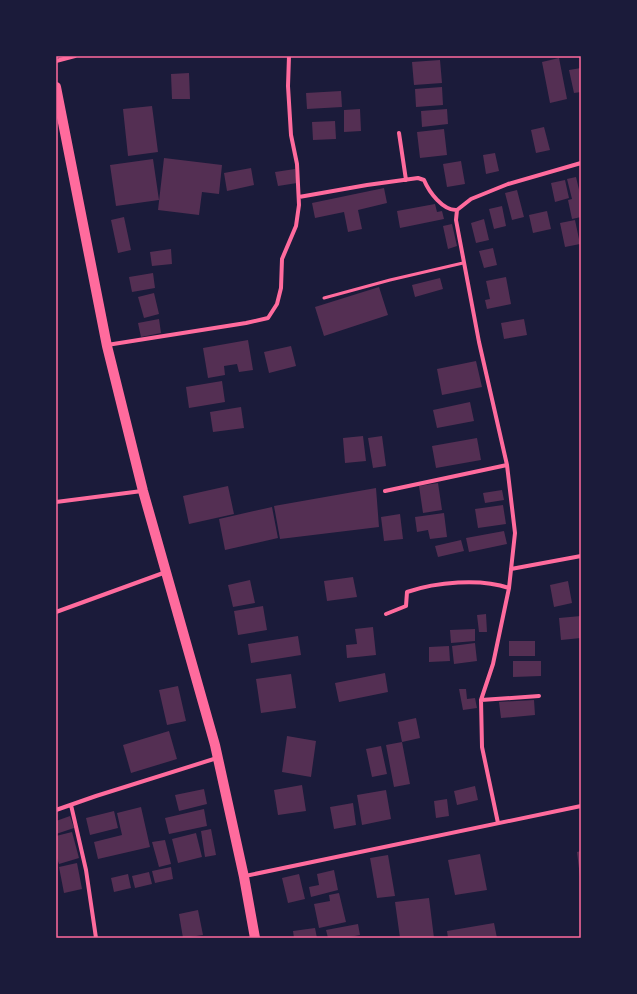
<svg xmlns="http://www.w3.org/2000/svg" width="637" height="994" viewBox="0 0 637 994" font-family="Inter,sans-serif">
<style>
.building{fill:#542f53}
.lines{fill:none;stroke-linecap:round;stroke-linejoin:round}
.service{stroke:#ff6b9d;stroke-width:3}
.minor{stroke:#ff6b9d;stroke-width:4}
.primary{stroke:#ff6b9d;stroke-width:10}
.neatline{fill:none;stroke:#ff6b9d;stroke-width:1.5}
</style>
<rect width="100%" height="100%" fill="#1b1b3a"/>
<path class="building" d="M559,58L567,99L550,103L542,62Z
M440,60L442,83L414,85L412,62Z
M581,68V92L574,93L569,70Z
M189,73L190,99H172L171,74Z
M442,87L443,105L416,107L415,89Z
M341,91L342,107L307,109L306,93Z
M152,106L158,152L128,156L123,109Z
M360,109L361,131L344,132V110Z
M447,109L448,124L422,127L421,111Z
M335,121L336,139L313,140L312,122Z
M544,127L550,150L536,153L531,130Z
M444,129L447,155L420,158L417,132Z
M495,153L499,171L486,174L483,155Z
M164,158L222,165L219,194L202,192L199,215L158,210Z
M153,159L159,200L116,206L110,165Z
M461,161L465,184L447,187L443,164Z
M251,168L254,185L227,191L224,173Z
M295,169L297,183L278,186L275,172Z
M576,177L581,198V217L572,219L568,200L572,199L567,179Z
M565,180L569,198L555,202L551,183Z
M384,188L387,203L358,210L362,229L348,232L344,212L315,218L312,203Z
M517,190L524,217L512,220L505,193Z
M435,204L437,212L442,211L444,219L400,228L397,211Z
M502,206L506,226L494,229L489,209Z
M547,211L551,229L533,233L529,215Z
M124,217L131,250L118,253L111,220Z
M484,219L489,240L476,243L471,223Z
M575,220L580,244L565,247L560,223Z
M452,224L457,246L448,249L443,226Z
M493,248L497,265L484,268L479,251Z
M171,249L172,264L152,266L150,252Z
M153,273L155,288L132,292L129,277Z
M506,277L511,304L487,309L485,300L490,299L486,281Z
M440,278L443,289L415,297L412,285Z
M379,287L388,315L324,336L315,307Z
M154,293L159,314L144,318L138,297Z
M159,319L161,333L141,337L138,323Z
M524,319L527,335L504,339L501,323Z
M248,340L253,370L239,372L237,364L224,366L225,375L208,378L203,348Z
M291,346L296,366L269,373L264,352Z
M476,361L482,387L442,395L437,369Z
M222,381L225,402L189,408L186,387Z
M470,402L474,421L437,428L433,410Z
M241,407L244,428L213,432L210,412Z
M363,436L366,461L345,463L343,438Z
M382,436L386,466L373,468L368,438Z
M477,438L481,460L436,468L432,446Z
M438,483L442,510L423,513L419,486Z
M228,486L234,514L189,524L183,496Z
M376,488L379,527L280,539L274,506Z
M502,490L504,500L485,503L483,493Z
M503,505L506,524L478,528L475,509Z
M272,507L278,538L225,550L219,519Z
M444,513L447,537L430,539L428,530L417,532L415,517Z
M400,514L403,539L384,541L381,517Z
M504,531L507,544L469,552L466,538Z
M461,540L464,551L438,557L435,546Z
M353,577L357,597L327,601L324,581Z
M250,580L255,603L233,607L228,585Z
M568,581L572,603L554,607L550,585Z
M263,606L267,630L238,635L234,611Z
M486,614L487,632H479L477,615Z
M581,616V638L561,640L559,618Z
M373,627L376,655L347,658L346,645L357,644L355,629Z
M475,629V641L451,643L450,630Z
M298,636L301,655L251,663L248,644Z
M509,641H535V656H509Z
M475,643L477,661L454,664L452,646Z
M449,646L450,661L429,662V647Z
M513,661H541V676L513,677Z
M385,673L388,692L339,702L335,683Z
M291,674L296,708L261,713L256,679Z
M178,686L186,721L167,725L159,690Z
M459,689H466L467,699L475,698L477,708L463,710Z
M534,700L535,715L501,718L499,702Z
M416,718L420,738L402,742L398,722Z
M169,731L177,759L131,773L123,745Z
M287,736L316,741L311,777L282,772Z
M402,742L410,784L394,787L386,745Z
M381,746L387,774L372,777L366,749Z
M302,785L306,811L278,815L274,790Z
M475,786L478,800L457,805L454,791Z
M204,789L207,804L179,811L175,795Z
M386,790L391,819L362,825L357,795Z
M447,799L449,816L436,818L434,801Z
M353,803L356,825L334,829L330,807Z
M141,807L150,847L98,859L94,842L122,835L117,813Z
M204,809L207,826L169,834L165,818Z
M114,811L118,828L90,835L86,818Z
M70,816L74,828L56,834V821Z
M211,829L216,855L205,857L201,831Z
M72,832L79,858L59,864L56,855V836Z
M196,833L202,857L178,863L172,839Z
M165,840L171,864L159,867L152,842Z
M581,851V877H580L577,852Z
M480,854L487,890L455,895L448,860Z
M388,855L395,896L377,898L370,858Z
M77,863L82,889L64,893L59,867Z
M171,867L173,879L155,883L152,871Z
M334,870L338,890L311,897L309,887L319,885L317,874Z
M149,872L152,884L135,888L132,876Z
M128,874L131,888L114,892L111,878Z
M299,874L305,899L288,903L282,878Z
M339,893L346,922L319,928L314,904L330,901L329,895Z
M429,898L434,938H400L395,902Z
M198,910L203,935L183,938L179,914Z
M494,923L497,938H448L447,931Z
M358,924L360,935L344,938H328L326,930Z
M315,928L317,938H294L293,931Z"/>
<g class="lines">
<path class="service" d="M324,298L390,280L463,263"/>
<path class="minor" d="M56,61L75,56
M399,133L406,180
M299,197L367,185L418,178L424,180C429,192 443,211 457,210
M107,345L246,323L268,318L277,304L281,288L282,259L296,226L299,205L297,164L291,135L288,86L289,56
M385,491L507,465
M56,502L142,491
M511,569L581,556
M56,612L166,572
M386,614L406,606L407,592C436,582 480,578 509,588
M481,700L539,696
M71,805L86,870L96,938
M56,810L96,796L217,758
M498,823L482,747L481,700L493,664L509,588L515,533L507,465L479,342L456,220L457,210L471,199L508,184L581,163
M245,876L581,806"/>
<path class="primary" d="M56,87L107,346L143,491L215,745L244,877L255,938"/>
</g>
<rect width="637" height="994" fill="none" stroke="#1b1b3a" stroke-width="114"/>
<rect x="57" y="57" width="523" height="880" class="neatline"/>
</svg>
